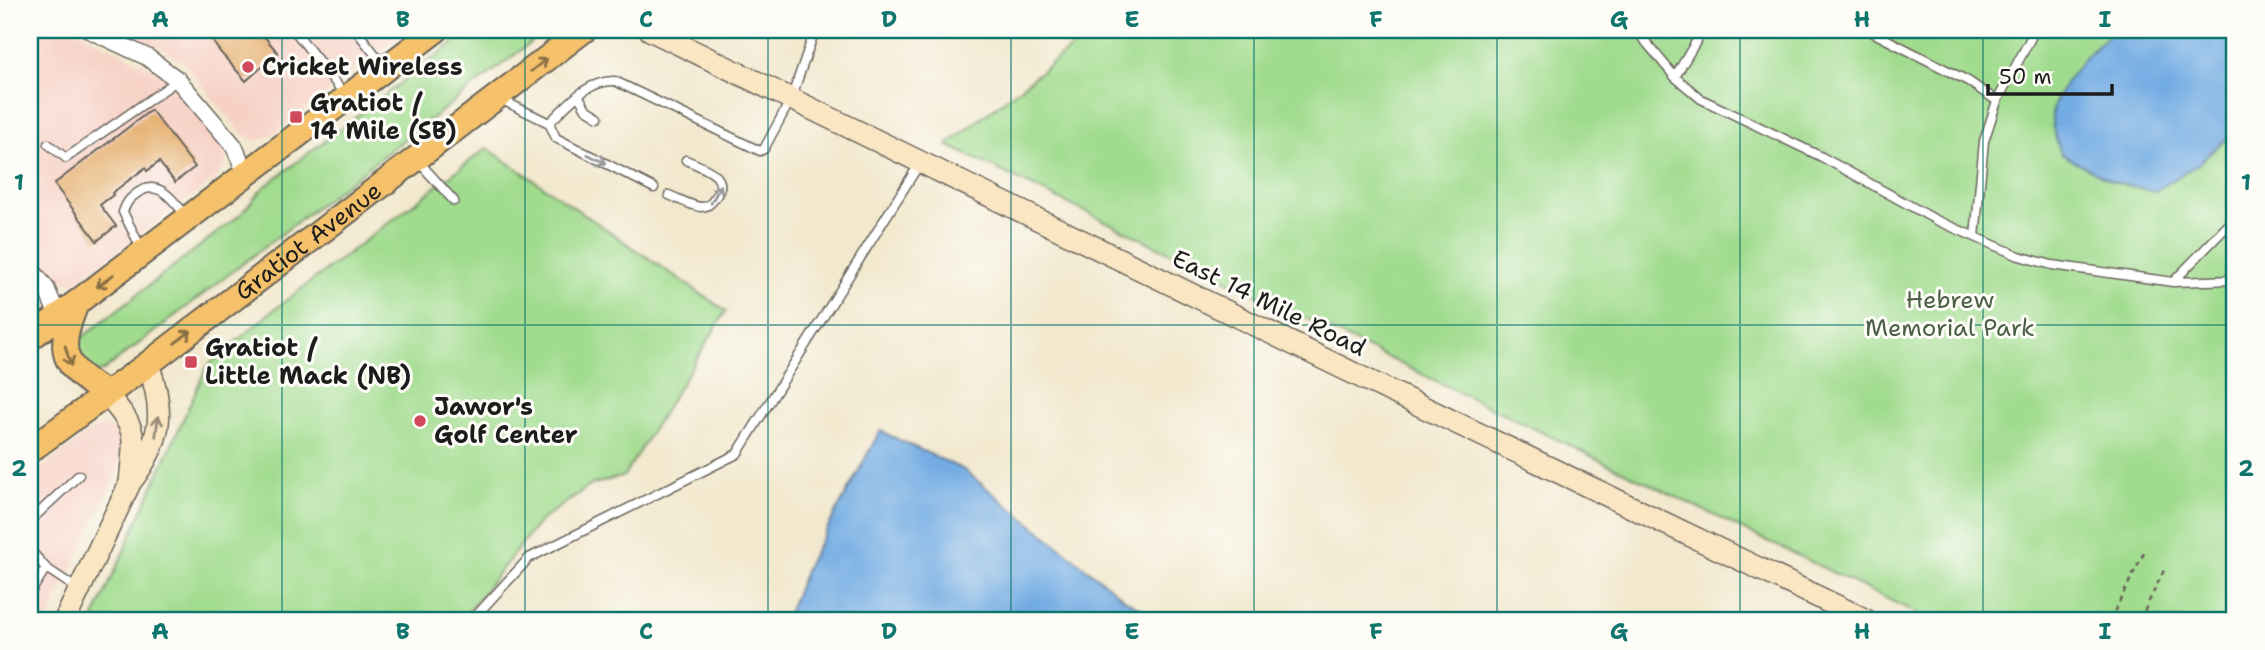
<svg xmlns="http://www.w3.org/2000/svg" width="2265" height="650" viewBox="0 0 2265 650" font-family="'Shantell Sans',sans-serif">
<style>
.built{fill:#f7d1c6}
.green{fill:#a0db8e;stroke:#5e7c55;stroke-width:2}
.water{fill:#73ace3;stroke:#486480;stroke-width:2}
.building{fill:#e4ab68}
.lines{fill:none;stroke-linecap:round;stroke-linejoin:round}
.service-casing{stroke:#67635a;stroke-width:11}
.minor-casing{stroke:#67635a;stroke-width:19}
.secondary-casing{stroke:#67635a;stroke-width:24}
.primary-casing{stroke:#67635a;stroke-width:28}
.path{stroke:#67635a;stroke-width:2.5;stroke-dasharray:5 5;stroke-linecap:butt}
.service{stroke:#fff;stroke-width:8}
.minor{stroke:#fff;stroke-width:16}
.secondary{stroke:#fbe6c4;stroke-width:21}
.primary{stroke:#f5c16b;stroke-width:24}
.oneway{stroke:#886e44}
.oneway2{stroke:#999}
.oneway3{stroke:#978b78}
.grid{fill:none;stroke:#0f766e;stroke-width:2;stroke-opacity:0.55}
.poi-dot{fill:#d1495b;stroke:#fdfcf7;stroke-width:2.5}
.labels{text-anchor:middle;stroke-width:6;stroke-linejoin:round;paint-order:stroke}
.poi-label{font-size:24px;font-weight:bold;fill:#1c1c1c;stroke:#fdfcf7;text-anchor:start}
.street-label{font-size:24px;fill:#1c1c1c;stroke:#fdfcf7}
.park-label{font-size:24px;fill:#4a5f44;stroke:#fdfcf7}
.neatline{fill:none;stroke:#0f766e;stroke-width:2.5}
.grid-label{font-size:23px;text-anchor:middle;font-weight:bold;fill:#0f766e}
</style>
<rect width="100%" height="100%" fill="#fdfcf7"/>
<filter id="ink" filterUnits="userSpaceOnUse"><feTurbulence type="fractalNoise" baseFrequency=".0143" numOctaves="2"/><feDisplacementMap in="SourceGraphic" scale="14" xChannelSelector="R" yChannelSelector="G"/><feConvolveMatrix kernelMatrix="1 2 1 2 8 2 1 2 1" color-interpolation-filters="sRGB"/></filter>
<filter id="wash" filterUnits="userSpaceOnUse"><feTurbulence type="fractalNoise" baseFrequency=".00686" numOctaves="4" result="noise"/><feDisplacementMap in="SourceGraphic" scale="28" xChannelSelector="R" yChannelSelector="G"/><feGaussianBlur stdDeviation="1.57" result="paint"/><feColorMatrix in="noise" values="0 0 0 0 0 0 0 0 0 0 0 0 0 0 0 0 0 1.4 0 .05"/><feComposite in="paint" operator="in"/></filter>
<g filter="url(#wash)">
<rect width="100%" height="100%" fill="#f2e8ce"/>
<path class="built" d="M30,30H70L79,32L159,72L170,81L225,147L227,156L226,163L216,178L76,282H62L56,278L30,245Z
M122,30H407L274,134L256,141L243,135L184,63L160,48Z
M106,426L119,433L122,440L119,465L112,483L48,620H30V476L93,429Z"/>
<path class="green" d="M470,30H547L103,371L93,373L75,351L80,339L241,214L263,188Z
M1094,30H2235V620H1931L947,145Z
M487,148L726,311L624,476L591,485L540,521L461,620H93L207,366L271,312Z"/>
<path class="water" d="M2114,30H2235V131L2197,165L2154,192L2112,181L2061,154C2058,144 2053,132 2052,122C2049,92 2093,48 2114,30Z
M880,431L964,470L1126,600L1162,620H785L808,564Z"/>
<g id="blocks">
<path class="building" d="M205,30H259L278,53L246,81L220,52Z
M151,110L195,167L175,182L159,162L147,171L145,168L112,193L113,195L100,205L116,226L97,241L54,184Z"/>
</g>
</g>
<g filter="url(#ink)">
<use href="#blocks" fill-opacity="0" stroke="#67635a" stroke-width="2"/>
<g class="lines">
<g class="service-casing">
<path id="service" d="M294,30L346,96
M356,30L384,66
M1636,30L1675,77L1701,99L1822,157L1936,220L2019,256L2052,265L2173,282L2235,280
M1868,30L1968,81L1997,101
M1675,77L1703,30
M578,95L586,109L599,117
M500,99L549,123C568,105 587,80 615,81L760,151L764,149L791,99L815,30
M549,123L556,138L654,188
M48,144L66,158L178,80
M418,161L454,201
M669,195C679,199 691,206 701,207C707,207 711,204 714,199C733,176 704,168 686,160
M1975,237L1984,141L1997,101L2035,30
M141,248L123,212C126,203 129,199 136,194C158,177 173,200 186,216
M2173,282L2235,218
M30,521L79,475
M30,550L46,568L79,590
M30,593L46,568
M472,620L529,558L737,454L920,163"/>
</g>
<g class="minor-casing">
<path id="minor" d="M89,30L147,57L178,80L234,146L246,174
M30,268L46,288L58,316"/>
</g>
<g class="secondary-casing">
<path id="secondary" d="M650,30L1365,379L1866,620
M105,393C140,431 134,435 130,483
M65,620L130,483C162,441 166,413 148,364"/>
</g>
<g class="primary-casing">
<g id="primary">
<path d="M76,304C56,353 62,365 105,393"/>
<path d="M30,338L436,30"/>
<path id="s1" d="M30,450L148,364L584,30"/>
</g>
</g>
<path class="path" d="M2110,620L2145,551
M2140,620L2165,568"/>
<use href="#service" class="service"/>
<use href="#minor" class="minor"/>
<use href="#secondary" class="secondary"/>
<use href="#primary" class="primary"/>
</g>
<defs><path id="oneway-shaft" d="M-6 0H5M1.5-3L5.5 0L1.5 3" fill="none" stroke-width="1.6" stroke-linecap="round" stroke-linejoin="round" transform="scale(1.75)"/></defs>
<g class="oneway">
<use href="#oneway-shaft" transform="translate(539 65) rotate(-38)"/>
<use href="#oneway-shaft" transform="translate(105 281) rotate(142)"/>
<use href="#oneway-shaft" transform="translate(183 337) rotate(-37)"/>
<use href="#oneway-shaft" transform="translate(68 356) rotate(74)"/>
</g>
<g class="oneway2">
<use href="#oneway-shaft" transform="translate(597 159) rotate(27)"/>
<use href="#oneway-shaft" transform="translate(716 194) rotate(-62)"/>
</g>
<use class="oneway3" href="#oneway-shaft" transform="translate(157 426) rotate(-83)"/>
</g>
<path class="grid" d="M282,30V620M525,30V620M768,30V620M1011,30V620M1254,30V620M1497,30V620M1740,30V620M1983,30V620M30,325H2235"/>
<g class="poi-dot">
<circle cx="248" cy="67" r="7"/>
<rect x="289" y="110" width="14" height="14" rx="3.5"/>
<rect x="184" y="355" width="14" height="14" rx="3.5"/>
<circle cx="420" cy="421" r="7"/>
</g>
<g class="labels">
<g class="poi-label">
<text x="262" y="75">Cricket Wireless</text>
<text x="310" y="111">Gratiot /<tspan x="310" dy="28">14 Mile (SB)</tspan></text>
<text x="205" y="356">Gratiot /<tspan x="205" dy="28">Little Mack (NB)</tspan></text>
<text x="434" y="415">Jawor's<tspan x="434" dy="28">Golf Center</tspan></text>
</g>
<g class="street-label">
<text dy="8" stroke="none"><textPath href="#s1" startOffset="348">Gratiot Avenue</textPath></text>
<text transform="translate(1269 303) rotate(26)" y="8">East 14 Mile Road</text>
</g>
<g class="park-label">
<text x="1950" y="308">Hebrew<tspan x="1950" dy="28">Memorial Park</tspan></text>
</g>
</g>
<rect width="2265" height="650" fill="none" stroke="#fdfcf7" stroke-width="77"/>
<path d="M1988 84v10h124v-10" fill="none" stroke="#1c1c1c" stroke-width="3.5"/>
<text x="1999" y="84" font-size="21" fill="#1c1c1c" stroke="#fdfcf7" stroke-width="5" paint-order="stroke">50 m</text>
<rect x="38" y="38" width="2188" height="574" class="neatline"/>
<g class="grid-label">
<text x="160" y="27">A</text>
<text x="403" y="27">B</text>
<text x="646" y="27">C</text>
<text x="889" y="27">D</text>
<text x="1132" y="27">E</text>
<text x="1376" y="27">F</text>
<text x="1619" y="27">G</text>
<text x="1862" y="27">H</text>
<text x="2105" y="27">I</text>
<text x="19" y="190">1</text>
<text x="2246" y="190">1</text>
<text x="19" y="476">2</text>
<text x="2246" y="476">2</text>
<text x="160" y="639">A</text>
<text x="403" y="639">B</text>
<text x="646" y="639">C</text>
<text x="889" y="639">D</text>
<text x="1132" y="639">E</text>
<text x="1376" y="639">F</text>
<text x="1619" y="639">G</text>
<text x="1862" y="639">H</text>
<text x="2105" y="639">I</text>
</g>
</svg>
